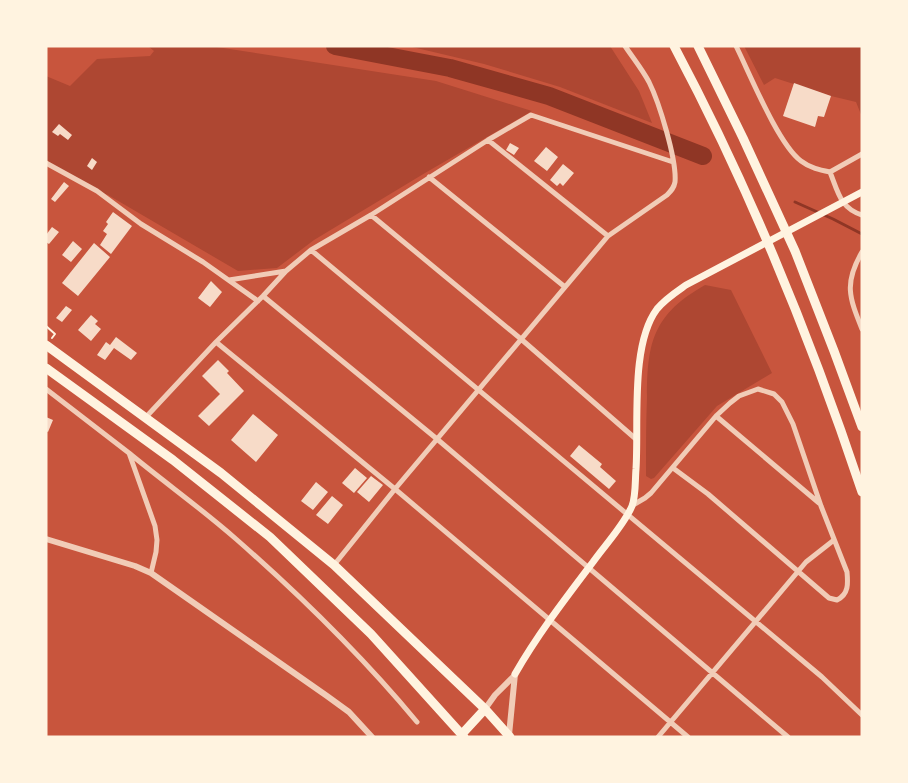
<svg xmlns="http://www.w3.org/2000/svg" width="908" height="783" viewBox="0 0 908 783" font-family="Quicksand,sans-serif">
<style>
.green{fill:#ae4732}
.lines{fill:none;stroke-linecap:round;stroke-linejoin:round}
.stream{stroke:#8f3625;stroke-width:3}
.river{stroke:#8f3625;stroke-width:18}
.building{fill:#f7dbc8}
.path{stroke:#fff3e0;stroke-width:2}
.minor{stroke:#f1ccb7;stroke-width:5}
.tertiary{stroke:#f1ccb7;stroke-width:6}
.secondary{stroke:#fff3e0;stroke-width:7}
.trunk{stroke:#fff3e0;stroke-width:9}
.motorway{stroke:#fff3e0;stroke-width:9}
</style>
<rect width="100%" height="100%" fill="#c8553d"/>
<path class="green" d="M148,46H210L436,81L532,111L425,173L314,240L277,268L238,271L108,195L97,191L46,163V76L70,86L97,59L150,56L154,51Z
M408,46H610L639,91L652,123L560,87L484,64Z
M744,46H862V117L856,102L831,96L775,78L764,85Z
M705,285L731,290L772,373L717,406L654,478L651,479L646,476V467C646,444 646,421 647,397C647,341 654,314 705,285Z"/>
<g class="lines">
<path class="stream" d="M795,202L833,219L862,234"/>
<path class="river" d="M335,46L450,68L549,96L703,156"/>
</g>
<path class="building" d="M794,83L831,96L824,117L818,116L815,127L783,116Z
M59,124L72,135L68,140L60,134L58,136L52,132Z
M510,143L519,148L514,155L506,150Z
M546,147L558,157L547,171L534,161Z
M92,158L97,162L92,170L87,166Z
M563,164L574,173L563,186L560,183L557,186L550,180Z
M64,182L69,186L55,202L51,199Z
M113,212L132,226L111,254L100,245L107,234L103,231L108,224L106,222Z
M52,227L59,232L49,244L46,242V235Z
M73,241L82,249L71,262L62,255Z
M94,243L110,257L78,296L62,283Z
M211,281L222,292L210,307L198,298Z
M66,306L72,310L62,322L56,318Z
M91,315L98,321L95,324L101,329L91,341L78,330Z
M116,337L137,353L131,360L114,348L105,360L97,355L106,342L110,345Z
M218,360L229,371L227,373L244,391L209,426L198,416L220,394L202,376Z
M253,414L278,435L256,462L231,440Z
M46,417L53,420L48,432L46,431Z
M579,445L602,464L600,467L616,481L609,489L570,456Z
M355,468L367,478L354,493L342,483Z
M371,476L383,485L369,502L357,492Z
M316,482L328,492L313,510L301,501Z
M332,496L343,505L328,524L316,515Z"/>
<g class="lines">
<path class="path" d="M46,326L55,334L52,338"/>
<path class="minor" d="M736,46C750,74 778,144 801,161C810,168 820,170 830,172L862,154
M488,140L608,236
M46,163L97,191L141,224L203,262L258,301
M830,172C838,192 840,208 862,215
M429,177L565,287
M371,215L521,339L637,440
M311,250L822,677L862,715
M862,252C844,283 849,297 862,329
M229,280L286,271
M263,296L437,439L788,737
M216,342L395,489L688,737
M46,389L129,453L155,526L157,540L156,552L151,573
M716,416L819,503
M146,417L216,342L263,296L286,271L311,250L371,215L488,140L531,115L673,162
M129,453C164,482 202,509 236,539C301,596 362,656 417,722
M633,505L645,498L651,493L716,416L730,403L739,396L758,389L774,394L782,402L793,424L821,506L847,572C848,583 849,594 837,600L829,598L708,494L673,468
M334,565L395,489L608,236L667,195C671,191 674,188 675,182C677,160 659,102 649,82C642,69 633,58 625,46
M658,737L806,562L834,540"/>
<path class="tertiary" d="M46,539L135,566L151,573L327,696L349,712L372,737
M485,709L495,695L515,675
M509,735L515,674"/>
<path class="secondary" d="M515,674C538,634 565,599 593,562C605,545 624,525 632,506C636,496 635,480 636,469C639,424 630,345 657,309C665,299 676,292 686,285L862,192"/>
<path class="trunk" d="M46,345L221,473L334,565L485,709L510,737
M46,368L173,460L270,537L371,634L464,737
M462,734L485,709"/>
<path class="motorway" d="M674,46C750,189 811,339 862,492
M698,46L743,138L795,251L834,351L862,427"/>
</g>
<rect width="908" height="783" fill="none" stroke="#fff3e0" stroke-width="95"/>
</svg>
